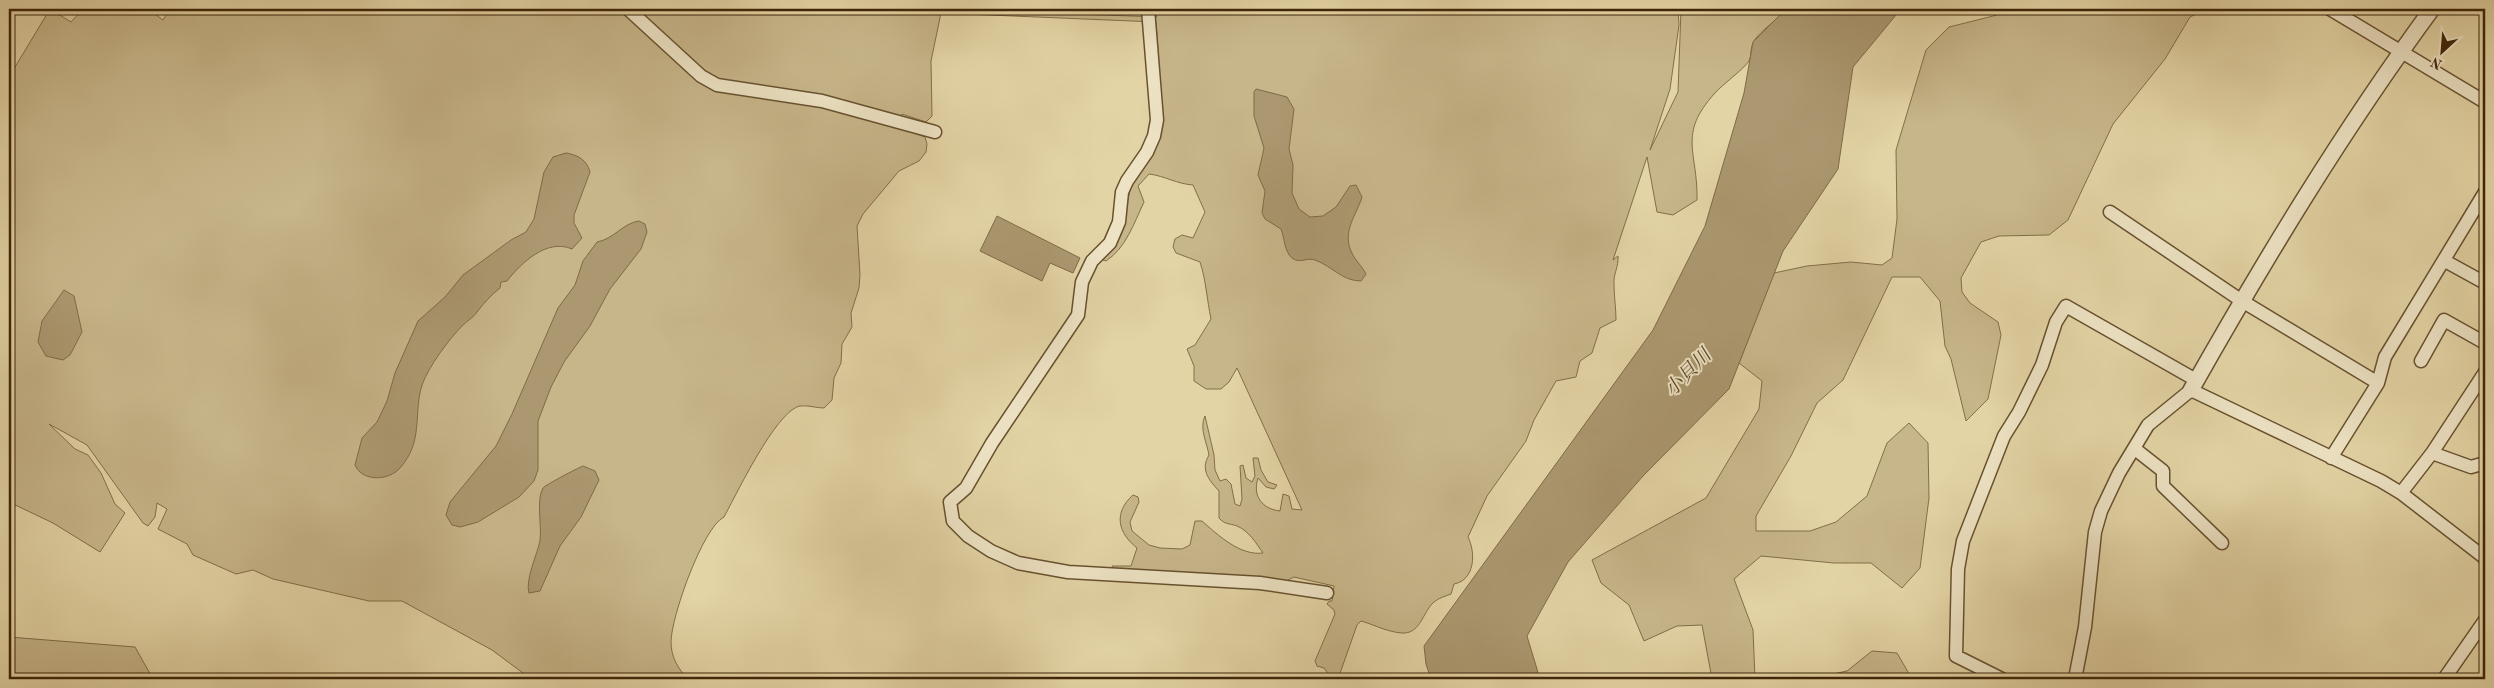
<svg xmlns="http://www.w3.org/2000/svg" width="2494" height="688" viewBox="0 0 2494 688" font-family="'Old Standard TT','Noto Serif JP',serif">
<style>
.green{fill:#c7b68a;stroke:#836e49}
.water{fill:#ab9870;stroke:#806a46}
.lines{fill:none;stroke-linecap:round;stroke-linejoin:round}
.minor-casing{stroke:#68512f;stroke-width:15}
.tertiary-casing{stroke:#68512f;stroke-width:18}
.minor{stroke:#ede3c4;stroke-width:12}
.tertiary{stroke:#ede3c4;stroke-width:15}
.labels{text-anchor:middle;stroke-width:4;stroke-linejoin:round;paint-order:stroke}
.water-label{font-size:19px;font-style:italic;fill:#5f4827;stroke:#ede3c4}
</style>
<rect width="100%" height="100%" fill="#e3d4a5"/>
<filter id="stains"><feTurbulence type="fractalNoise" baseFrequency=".004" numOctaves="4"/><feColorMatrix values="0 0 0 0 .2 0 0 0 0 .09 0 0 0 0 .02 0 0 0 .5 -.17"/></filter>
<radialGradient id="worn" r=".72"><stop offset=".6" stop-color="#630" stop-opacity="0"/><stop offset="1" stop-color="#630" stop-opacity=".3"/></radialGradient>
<path class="green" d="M50,9L71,22L83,9H148L163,20L170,9H944L1157,17L1154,9H1678L1679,25L1670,89L1650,150L1678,92L1681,9H1789C1781,16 1756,34 1753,43C1750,48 1752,56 1749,61C1744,69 1723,84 1715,93C1677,135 1698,151 1697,200L1673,215L1657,212L1647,157L1613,260L1618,256C1619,266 1613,275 1614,284C1614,296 1616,308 1616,320L1600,328L1592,353L1580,361L1576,377L1556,381L1534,420L1526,441L1487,496L1468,537C1476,553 1475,580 1454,584L1451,594C1443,597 1436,599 1431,605C1422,616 1419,634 1402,633C1387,632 1375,625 1361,621L1357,625L1338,679H1332L1324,668L1317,666L1315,661L1335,614L1334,610L1327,604L1329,601H1332L1334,586L1294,577L1286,581L1113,568L1112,566H1131L1137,548C1118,533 1113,513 1133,495L1138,497L1139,502L1130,522L1132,531L1149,545L1160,548L1182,549L1190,545L1195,521H1202C1218,535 1240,556 1263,553C1256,543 1249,531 1237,526C1229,523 1225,525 1219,518V491C1209,480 1200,470 1209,455C1207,443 1199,428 1205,416L1214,455L1215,470L1220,481L1226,479L1231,484L1235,504L1240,506L1242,499L1240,466L1243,465L1246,478L1252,482L1255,476L1253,458H1258L1261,470L1268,482L1277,485L1274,489L1266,487L1258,478C1252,497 1263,509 1280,511L1283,494L1289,496L1292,509L1302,510L1237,368L1229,382L1221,389H1206L1194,381V366L1187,349L1195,345L1211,319C1207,300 1206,280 1200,262L1176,253L1173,247L1175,239L1182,235L1193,238L1205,212L1193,185C1177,184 1165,176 1149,174L1138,186L1144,202C1134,223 1126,248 1106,261L1103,260L1121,234L1131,185L1159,140L1162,107L1156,22L941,13L931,61L932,116L926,122L902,114L900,128L925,137L927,144L926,152L919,161L899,171L863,214L857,226L860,275L859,288L851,313L852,327L842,344L841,363L834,378L832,400L824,408C817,408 807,405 800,406C776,411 736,495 724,517C703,527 671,617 671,642C671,657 678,669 688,679H531L492,650L402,601H369L273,579L253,570L236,574L193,555L187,544L158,529L167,509L157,503L155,517L148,526L143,523L87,445L49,424L75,449L88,455L101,473L115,504L125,513L100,552L53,523L9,502V77Z
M2000,9H2207L2190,17L2165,59L2113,124L2068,220L2049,235L1999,236L1981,242L1961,278L1962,292L1970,303L1998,322L2001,335L1988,399L1966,421L1951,359L1945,346L1940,301L1920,277H1892L1843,380L1817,403L1791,456L1756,516V531H1810L1836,522L1867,496L1887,443L1909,423L1928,443L1929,498L1920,568L1902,588L1871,563H1834L1761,556L1734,579L1753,630L1755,679H1712L1702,625L1677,626L1644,641L1629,605L1601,583L1592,560L1706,498L1759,409L1762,381L1739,363L1774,273L1807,266L1851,262L1882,265L1892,258L1897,219L1896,150L1926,50L1949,27L1997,15Z
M9,637L135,647L153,679H9Z
M1872,651L1897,653L1908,672L1907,679H1810L1847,671Z"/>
<path class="water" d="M1786,9H1901L1853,67L1838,169L1783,251L1729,389L1643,476L1568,562L1527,636L1540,679H1431L1426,664L1424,646L1653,330L1705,226L1744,93L1753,42Z
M1256,89L1287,97L1294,109L1289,149L1293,165L1292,193L1299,209L1310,217L1323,216L1336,207L1350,186L1356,185L1362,197C1357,214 1342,231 1351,251C1354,259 1362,266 1366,274L1361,281C1342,281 1332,266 1315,260C1308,257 1299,264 1292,258C1284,251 1285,239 1281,229L1265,219L1262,213L1265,191L1258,175L1264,148L1254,116V92Z
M566,153C578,155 587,160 590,172L574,215V223L582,238L572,249C547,238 521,263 507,281L501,282L500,288C491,295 484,303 477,312C474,317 467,321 463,325C449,339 429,366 422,385C413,414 424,441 400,468C389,481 362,482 355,465L362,438L377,422L387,401L395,373L418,321L445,297L463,275L511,240L526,232L534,219L544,172L553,157Z
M997,216L1080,258L1073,273L1050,263L1042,281L980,251Z
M639,221L645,224L647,232L641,249L610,289L590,326L564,362L551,387L538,421V470L534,481L519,497L478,522L460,527L452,525L446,515L450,502L496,446L512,414L558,308L575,285L583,261L597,242C614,239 623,223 639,221Z
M64,290L74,296L82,332L70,355L63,360L46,356L38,342L42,321Z
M583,466L595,471L599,480L581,517L560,546L540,591L529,593C525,580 537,555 540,541C542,525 536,500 543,488C545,485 578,468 583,466Z"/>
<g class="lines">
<g class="minor-casing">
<path id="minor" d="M628,9L701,76L717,85L822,101L935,132
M1148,9L1157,120L1154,136L1147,152L1127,181L1122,192L1119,222L1110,243L1092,261L1082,282L1078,315L992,443L966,488L950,502L953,521L968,536L991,551L1018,563L1068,572L1260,583L1327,593
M2330,9L2485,102
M2110,212L2242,301L2378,383
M2445,261L2485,283
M2421,361L2444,320L2485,343
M2135,449L2163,471V486L2222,543
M2432,453L2471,467L2485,463
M2331,458L2378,383L2385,357L2485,192
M2401,493L2432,453L2485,372
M2002,679L1956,656L1958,569L1963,541L2004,436L2019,412L2042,365L2056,322L2066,306L2196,380
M2075,679L2085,627L2095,532L2101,511L2119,473L2148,425L2191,390L2381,481L2401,493L2485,558
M2444,679L2485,620"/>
</g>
<g class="tertiary-casing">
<path id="tertiary" d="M2191,390C2265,259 2343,130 2432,9"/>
</g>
<use href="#minor" class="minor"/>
<use href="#tertiary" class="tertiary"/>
</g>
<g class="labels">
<g class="water-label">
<text transform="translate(1687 372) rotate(-46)" y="7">小貝川</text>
</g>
</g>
<rect width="2494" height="688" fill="none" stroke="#e3d4a5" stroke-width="30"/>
<rect x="10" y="10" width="2474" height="668" fill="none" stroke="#3f2508" stroke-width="2.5"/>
<rect x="15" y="15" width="2464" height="658" fill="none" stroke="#3f2508"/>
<g transform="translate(2442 52) rotate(206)" stroke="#ede3c4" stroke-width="4" paint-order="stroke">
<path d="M0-4L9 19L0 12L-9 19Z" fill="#3f2508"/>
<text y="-8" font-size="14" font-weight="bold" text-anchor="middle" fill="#3f2508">N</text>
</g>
<rect width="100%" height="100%" filter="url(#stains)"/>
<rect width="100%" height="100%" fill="url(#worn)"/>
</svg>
